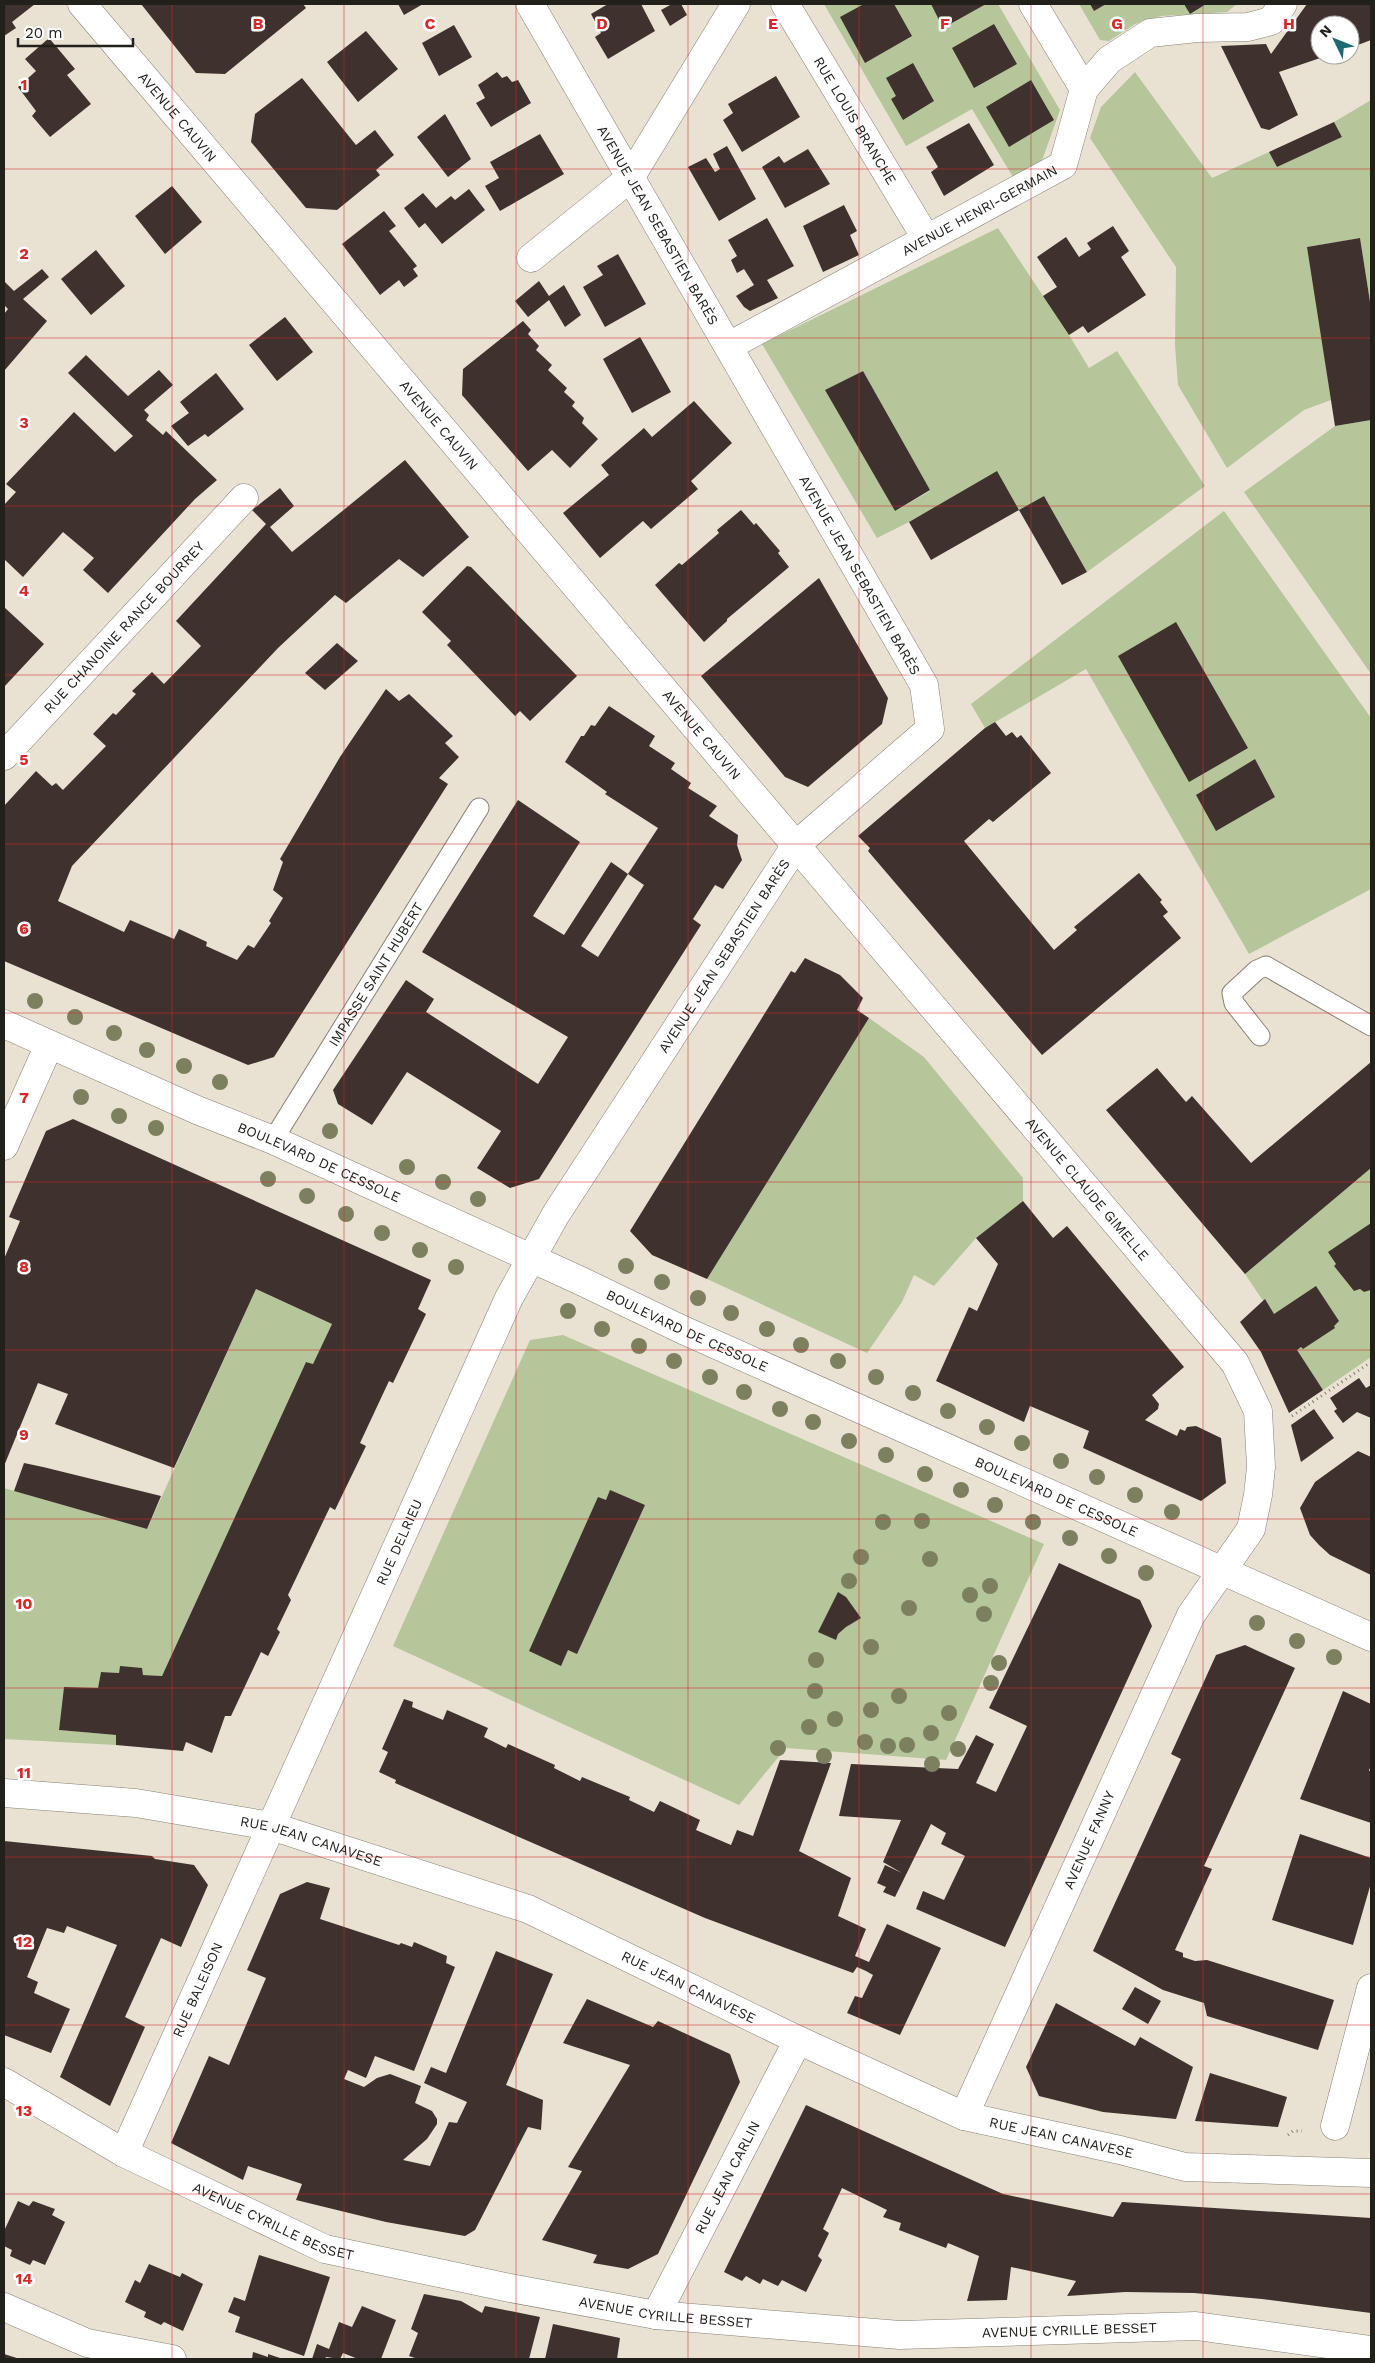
<svg xmlns="http://www.w3.org/2000/svg" width="1375" height="2363" viewBox="0 0 1375 2363" font-family="'Work Sans',sans-serif">
<style>
.green{fill:#b5c69a;fill-rule:evenodd}
.building{fill:#3f312e}
.lines{fill:none;stroke-linecap:round;stroke-linejoin:round}
.lane-casing{stroke:#878173;stroke-width:21}
.street-casing{stroke:#878173;stroke-width:29}
.secondary-casing{stroke:#878173;stroke-width:29}
.primary-casing{stroke:#878173;stroke-width:29}
.path{stroke:#807b71;stroke-width:3;stroke-dasharray:1 4;stroke-linecap:butt}
.lane{stroke:#fff;stroke-width:19}
.street{stroke:#fff;stroke-width:28}
.secondary{stroke:#fff;stroke-width:28}
.primary{stroke:#fff;stroke-width:28}
.tree{fill:#7c805f}
.grid{fill:none;stroke:#d62828;stroke-width:1;stroke-opacity:0.55}
.labels{text-anchor:middle;stroke-width:5;stroke-linejoin:round;paint-order:stroke}
.street-label{font-size:14px;fill:#22201a;stroke:#fff}
.grid-label{font-size:16px;text-anchor:middle;font-weight:bold;fill:#d62828;stroke:#fff;stroke-width:5;stroke-linejoin:round;paint-order:stroke}
</style>
<rect width="100%" height="100%" fill="#e9e2d3"/>
<path class="green" d="M824,4H998L1060,110L1039,169L1016,182L972,109L906,146Z
M1079,4H1237L1227,12L1161,16L1135,24L1109,41L1100,40Z
M1135,72L1212,178L1269,152L1277,167L1342,137L1334,122L1371,100V308L1360,238L1308,247L1331,400L1304,410L1227,468L1178,385L1175,345L1176,267L1090,138L1101,107Z
M998,228L1069,335L1089,368L1117,351L1205,486L1087,572L1044,496L1019,510L997,472L909,522L877,538L762,344ZM863,371L930,491L895,511L826,390Z
M1371,420V674L1244,492L1335,426Z
M1224,511L1371,718V889L1249,954L1086,669L985,728L971,704Z
M869,1018L924,1057L1023,1178V1201L976,1238L934,1286L914,1275L902,1302L867,1353L707,1279Z
M1371,1168V1223L1329,1252L1336,1264L1334,1266L1354,1291L1360,1289L1364,1292L1371,1290V1357L1323,1390L1245,1274Z
M256,1289L332,1324L313,1364L306,1362L162,1676L143,1675L120,1666L119,1673L101,1672L98,1688L64,1687L59,1730L116,1735V1745L4,1739V1488L147,1529Z
M563,1335L1044,1544L946,1760L786,1748L739,1805L393,1646L530,1340Z"/>
<path class="building" d="M4,4H35L12,22L16,28L4,36Z
M141,4H303L306,8L225,74L196,73Z
M398,4H423L404,15Z
M608,4H641L655,31L608,59L595,37L601,33L591,14Z
M672,4H681L687,15L670,26L661,10Z
M864,4H894L912,36L865,63L840,17Z
M931,4H986L943,28Z
M1090,4H1106L1094,11Z
M1184,4H1206L1190,14Z
M1307,4H1371V40L1350,48V25H1320V55H1329L1279,72L1298,115L1269,130L1261,128L1221,46L1266,44L1271,54Z
M994,24L1017,64L974,88L952,48Z
M454,25L472,57L439,76L422,43Z
M366,31L398,69L358,102L327,62Z
M49,38L75,69L67,75L91,104L50,137L32,116L36,111L18,87L36,71L25,59Z
M913,63L934,101L903,120L891,99L896,96L886,78Z
M497,72L502,78L507,76L512,82L518,80L531,103L491,127L476,103L485,98L478,85Z
M776,76L800,117L742,152L723,120L733,113L728,104Z
M302,78L356,145L375,130L394,155L376,170L380,175L337,210L306,208L251,142L255,114Z
M1031,80L1054,120L1009,147L986,107Z
M445,114L471,159L448,177L417,137Z
M1334,122L1342,137L1277,167L1269,152Z
M969,123L994,165L944,196L931,172L938,167L926,147Z
M540,134L564,174L500,211L485,186L499,178L490,162Z
M727,146L756,199L719,221L688,167L706,158L715,172L720,169L713,154Z
M808,149L830,184L785,208L762,167L779,156L784,163Z
M172,186L202,222L165,254L135,216Z
M469,189L485,210L442,244L425,223L419,228L404,208L423,193L436,208L451,196L455,200Z
M844,205L857,231L850,235L859,255L823,272L803,226Z
M384,211L396,226L389,231L417,266L413,269L418,276L404,287L399,280L380,295L342,244Z
M767,218L794,266L767,280L778,298L750,311L744,307L736,296L754,285L744,269L737,273L731,260L737,256L728,240Z
M1113,226L1129,251L1121,257L1146,295L1088,333L1083,326L1069,335L1043,296L1057,287L1037,257L1066,237L1079,257L1091,249L1087,243Z
M1360,238L1371,308V420L1335,426L1307,247Z
M96,250L125,286L91,315L61,279Z
M618,254L646,304L605,327L583,287L603,275L597,266Z
M42,269L49,277L23,299L47,321L4,371V314L8,309L4,305V281L14,291Z
M539,281L549,296L564,285L581,315L565,327L549,300L528,317L515,301Z
M285,317L313,352L277,381L249,345Z
M523,321L531,330L528,334L539,346L536,350L552,365L548,370L567,388L564,392L575,402L572,406L584,418L582,423L598,439L570,468L552,450L528,471L462,395L463,369Z
M640,337L671,392L632,413L603,359Z
M86,355L128,396L159,370L173,385L144,410L149,415L146,420L163,435L166,431L217,480L195,499L108,593L83,570L94,558L63,532L23,577L4,559V505L16,492L6,484L74,412L115,452L133,436L68,373Z
M863,371L930,490L895,511L825,390Z
M216,373L244,409L208,437L205,434L188,446L171,426L189,413L180,402Z
M694,401L732,443L691,481L698,489L651,529L643,521L600,558L563,513L609,475L601,465L644,428L652,437Z
M405,460L469,537L423,577L399,559L346,603L335,595L278,648L72,866L58,901L124,932L130,920L174,939L179,929L207,942L206,946L237,960L248,945L254,948L271,923L269,921L283,898L273,890L283,862L280,859L340,757L386,689L399,701L409,694L453,736L445,743L459,757L439,778L448,784L274,1057L248,1065L4,961V806L36,771L52,786L56,783L63,790L106,746L93,734L113,713L116,715L136,694L132,691L152,672L164,684L201,646L176,621L266,524L252,510L280,488L294,506L270,527L292,552Z
M997,471L1019,510L1044,496L1087,572L1062,585L1019,510L931,560L909,522Z
M741,510L754,525L756,523L780,551L778,553L789,567L727,619V621L704,642L655,585L679,563L682,565L719,533L717,530Z
M467,566L471,567L577,676L530,721L520,711L515,716L447,645L451,641L422,612Z
M819,578L888,698L882,724L808,787L785,777L701,676Z
M4,607L44,644L4,687Z
M1176,622L1248,748L1189,782L1118,656Z
M337,643L358,661L325,690L305,673Z
M609,706L655,736L649,746L675,763L671,769L691,783L688,788L717,806L709,816L738,835L737,845L742,860L723,889L715,885L693,919L701,925L539,1179L510,1188L477,1168L501,1131L407,1072L372,1125L338,1104L333,1090L406,980L434,999L426,1012L538,1084L568,1037L422,952L518,800L580,842L533,916L564,935L611,862L628,874L581,946L598,957L644,885L628,874L658,828L605,794L607,792L565,762L581,736H584L591,725L595,726Z
M995,722L1006,736L1012,732L1017,738L1021,735L1051,773L993,822L989,819L964,841L1054,950L1077,930L1074,927L1139,873L1162,900L1160,902L1168,912L1163,916L1181,938L1042,1055L868,851L870,848L858,836L985,728Z
M1255,759L1275,797L1216,831L1196,795Z
M805,958L840,975L863,998L857,1010L869,1018L707,1279L652,1255L630,1231L791,971L795,973Z
M1371,1062V1168L1245,1274L1106,1110L1157,1068L1186,1102L1192,1096L1251,1163Z
M73,1119L431,1280L418,1309L426,1314L393,1383L389,1381L360,1443L366,1446L335,1510L330,1507L288,1595L291,1600L277,1629L280,1632L268,1656L261,1652L231,1716H225L212,1753L186,1742L183,1751L116,1745V1735L59,1730L64,1687L98,1688L101,1672L119,1673L120,1666L142,1668L143,1675L162,1676L306,1362L313,1364L332,1324L256,1289L174,1468L55,1424L68,1394L38,1383L4,1466V1259L20,1221L9,1217L46,1131Z
M1023,1201L1053,1238L1067,1226L1184,1367L1152,1395L1159,1404L1158,1409L1145,1420L1177,1436L1180,1429L1185,1431L1187,1427L1196,1426L1221,1438L1226,1483L1201,1501L1083,1448L1089,1431L1030,1406L1024,1422L936,1381L969,1307L977,1311L998,1264L976,1238Z
M1371,1223V1290L1364,1292L1360,1289L1354,1291L1334,1266L1336,1264L1328,1252Z
M1316,1286L1339,1321L1334,1326L1335,1328L1303,1349L1301,1347L1297,1350L1323,1390L1289,1413L1261,1352L1240,1322L1265,1299L1274,1314Z
M1359,1378L1366,1388L1371,1385V1418L1357,1412L1343,1423L1334,1411L1337,1409L1330,1398Z
M1314,1409L1334,1438L1301,1462L1291,1425Z
M1358,1451L1371,1457V1575L1330,1555L1319,1545L1310,1535L1300,1508L1315,1482Z
M24,1463L43,1467L161,1496L147,1529L14,1491Z
M610,1490L645,1505L577,1654L568,1650L561,1666L529,1651L598,1497L606,1500Z
M1059,1563L1140,1600L1152,1626L1005,1947L916,1909L923,1891L944,1900L965,1856L941,1844L946,1833L931,1824L895,1897L883,1892L886,1887L877,1883L885,1865L902,1873L883,1862L901,1820L839,1816L851,1764L958,1769L976,1735L994,1744L976,1783L996,1792L1027,1726L989,1708Z
M838,1592L846,1597L861,1618L846,1627L838,1634L836,1640L818,1632Z
M1245,1645L1295,1668L1204,1866L1212,1869L1175,1950L1183,1953V1957L1195,1961L1207,1960L1334,2000L1318,2050L1207,2016L1204,2003L1163,1990L1093,1951L1181,1759L1171,1754L1216,1655Z
M1343,1691L1371,1704V1764L1369,1771H1371V1823L1300,1799Z
M404,1699L413,1702L412,1707L443,1720L447,1710L488,1728L484,1737L506,1748L508,1744L555,1765L554,1768L580,1781L582,1777L630,1797L629,1800L654,1812L660,1801L700,1820L696,1830L731,1845L737,1830L753,1836L780,1760L831,1763L799,1851L851,1878L838,1916L866,1929L855,1956L869,1962L887,1924L941,1948L900,2035L847,2013L855,1996L862,1998L873,1975L866,1971L857,1967L853,1973L705,1918L395,1783L396,1780L379,1772L388,1752L382,1749Z
M1300,1834L1371,1858V1883L1353,1945L1272,1920Z
M4,1841L152,1856L155,1859L194,1865L208,1885L181,1947L161,1938L125,2017L145,2027L110,2106L60,2077L117,1945L67,1926L64,1933L47,1928L27,1977L38,1982L34,1993L70,2009L51,2053L4,2035Z
M307,1882L330,1888L320,1919L399,1945L401,1943L412,1947L414,1942L447,1956L446,1963L455,1967L414,2071L375,2056L366,2078L348,2070L344,2079L364,2087L377,2078L390,2074L421,2086L415,2103L432,2111L437,2119V2124L427,2139L403,2160L430,2166L449,2122L457,2123L467,2102L424,2083L431,2067L446,2073L496,1951L553,1974L506,2085L543,2100L541,2130L528,2127L475,2230L465,2236L386,2222L296,2200L302,2184L248,2166L243,2180L171,2143L209,2056L229,2065L266,1978L247,1970L280,1894Z
M1135,1987L1161,2001L1148,2024L1122,2009Z
M587,1999L653,2027L658,2021L730,2054L740,2082L658,2254L628,2269L593,2263L597,2255L542,2240L582,2171L568,2167L630,2065L563,2043Z
M1056,2003L1135,2046L1140,2037L1193,2067L1176,2119L1103,2112L1039,2096L1026,2067Z
M1210,2073L1287,2097L1278,2127L1195,2121Z
M806,2105L1003,2194L1113,2217L1122,2202L1371,2218V2313L1262,2299L1194,2293L1125,2292L1067,2296L1076,2281L1011,2267L1007,2300L967,2301L979,2256L948,2243L946,2248L899,2230L901,2223L883,2217L887,2210L842,2188L823,2229L829,2233L818,2256L822,2260L806,2292L782,2280L778,2286L763,2279L760,2284L746,2276L742,2281L724,2272Z
M18,2201L29,2206L33,2201L55,2209L52,2215L65,2222L45,2265L33,2260L30,2265L10,2256L12,2250L4,2246V2231Z
M259,2255L330,2277L304,2356L235,2332L240,2317L228,2312L234,2297L245,2301Z
M149,2264L180,2277L182,2273L203,2284L183,2331L164,2322L161,2325L144,2317L146,2312L125,2302L135,2280L140,2283Z
M424,2294L461,2301L482,2313L485,2306L540,2317L529,2359H418L409,2356L418,2333L411,2329Z
M362,2306L396,2320L381,2359H358L343,2353L340,2359L326,2357L325,2359H312L317,2344L329,2349L339,2322L352,2327Z
M553,2324L620,2338L617,2359H545Z
M253,2352L268,2357V2354L283,2359H252Z
M4,2354L20,2359H4Z"/>
<g class="lines">
<g class="lane-casing">
<g id="lane">
<path d="M1260,1036L1234,1003L1232,993L1257,970L1266,966L1371,1026"/>
<path id="s1" d="M273,1140L479,808"/>
</g>
</g>
<g class="street-casing">
<g id="street">
<path id="s2" d="M82,4L1235,1363L1258,1411L1261,1467L1258,1495L1251,1529L1191,1615L964,2116"/>
<path id="s3" d="M785,4L926,238"/>
<path d="M1033,4L1084,89"/>
<path d="M531,258L630,178L736,4"/>
<path id="s4" d="M729,346L1063,165L1084,89L1109,60L1150,33L1197,28L1248,27L1271,21L1283,4"/>
<path id="s5" d="M4,756L244,498"/>
<path d="M4,1146L49,1045"/>
<path id="s6" d="M4,2082L124,2153L325,2249L510,2288L656,2315L900,2335L1196,2326L1371,2350"/>
<path d="M1335,2126L1371,1988"/>
<path id="s7" d="M124,2153L509,1298L556,1214L796,845L930,729L924,685L530,4"/>
<path d="M4,2307L87,2343L172,2359"/>
<path id="s8" d="M656,2315L798,2040"/>
</g>
</g>
<g class="secondary-casing">
<g id="secondary">
<path id="s9" d="M4,1793L136,1803L271,1826L528,1909L798,2040L964,2116L1120,2150L1185,2167L1371,2173"/>
</g>
</g>
<g class="primary-casing">
<g id="primary">
<path id="s10" d="M4,1024L197,1110L273,1140L581,1281L683,1330L1371,1637"/>
</g>
</g>
<path class="path" d="M1292,1416L1371,1362
M1288,2135L1293,2131H1302"/>
<use href="#lane" class="lane"/>
<use href="#street" class="street"/>
<use href="#secondary" class="secondary"/>
<use href="#primary" class="primary"/>
</g>
<g class="tree">
<circle cx="35" cy="1001" r="8"/>
<circle cx="75" cy="1017" r="8"/>
<circle cx="114" cy="1033" r="8"/>
<circle cx="147" cy="1050" r="8"/>
<circle cx="184" cy="1066" r="8"/>
<circle cx="220" cy="1082" r="8"/>
<circle cx="81" cy="1097" r="8"/>
<circle cx="119" cy="1116" r="8"/>
<circle cx="156" cy="1128" r="8"/>
<circle cx="330" cy="1131" r="8"/>
<circle cx="407" cy="1167" r="8"/>
<circle cx="268" cy="1179" r="8"/>
<circle cx="443" cy="1182" r="8"/>
<circle cx="307" cy="1196" r="8"/>
<circle cx="478" cy="1199" r="8"/>
<circle cx="346" cy="1214" r="8"/>
<circle cx="382" cy="1233" r="8"/>
<circle cx="420" cy="1250" r="8"/>
<circle cx="626" cy="1266" r="8"/>
<circle cx="456" cy="1267" r="8"/>
<circle cx="662" cy="1282" r="8"/>
<circle cx="698" cy="1298" r="8"/>
<circle cx="568" cy="1311" r="8"/>
<circle cx="731" cy="1313" r="8"/>
<circle cx="602" cy="1329" r="8"/>
<circle cx="767" cy="1329" r="8"/>
<circle cx="801" cy="1345" r="8"/>
<circle cx="639" cy="1346" r="8"/>
<circle cx="674" cy="1361" r="8"/>
<circle cx="838" cy="1361" r="8"/>
<circle cx="710" cy="1377" r="8"/>
<circle cx="876" cy="1377" r="8"/>
<circle cx="744" cy="1392" r="8"/>
<circle cx="913" cy="1393" r="8"/>
<circle cx="780" cy="1409" r="8"/>
<circle cx="948" cy="1411" r="8"/>
<circle cx="813" cy="1422" r="8"/>
<circle cx="987" cy="1427" r="8"/>
<circle cx="849" cy="1441" r="8"/>
<circle cx="1022" cy="1443" r="8"/>
<circle cx="886" cy="1455" r="8"/>
<circle cx="1061" cy="1461" r="8"/>
<circle cx="925" cy="1474" r="8"/>
<circle cx="1097" cy="1477" r="8"/>
<circle cx="961" cy="1490" r="8"/>
<circle cx="1135" cy="1495" r="8"/>
<circle cx="995" cy="1505" r="8"/>
<circle cx="1172" cy="1512" r="8"/>
<circle cx="922" cy="1521" r="8"/>
<circle cx="883" cy="1522" r="8"/>
<circle cx="1033" cy="1522" r="8"/>
<circle cx="1070" cy="1538" r="8"/>
<circle cx="1109" cy="1556" r="8"/>
<circle cx="861" cy="1557" r="8"/>
<circle cx="930" cy="1559" r="8"/>
<circle cx="1146" cy="1573" r="8"/>
<circle cx="849" cy="1581" r="8"/>
<circle cx="990" cy="1586" r="8"/>
<circle cx="970" cy="1595" r="8"/>
<circle cx="909" cy="1608" r="8"/>
<circle cx="984" cy="1614" r="8"/>
<circle cx="1257" cy="1623" r="8"/>
<circle cx="1297" cy="1641" r="8"/>
<circle cx="871" cy="1647" r="8"/>
<circle cx="1334" cy="1657" r="8"/>
<circle cx="816" cy="1660" r="8"/>
<circle cx="999" cy="1663" r="8"/>
<circle cx="991" cy="1683" r="8"/>
<circle cx="815" cy="1691" r="8"/>
<circle cx="899" cy="1696" r="8"/>
<circle cx="871" cy="1710" r="8"/>
<circle cx="949" cy="1713" r="8"/>
<circle cx="835" cy="1719" r="8"/>
<circle cx="809" cy="1727" r="8"/>
<circle cx="931" cy="1733" r="8"/>
<circle cx="865" cy="1742" r="8"/>
<circle cx="907" cy="1745" r="8"/>
<circle cx="888" cy="1746" r="8"/>
<circle cx="778" cy="1748" r="8"/>
<circle cx="958" cy="1749" r="8"/>
<circle cx="824" cy="1756" r="8"/>
<circle cx="932" cy="1764" r="8"/>
</g>
<path class="grid" d="M172,4V2359M344,4V2359M516,4V2359M688,4V2359M859,4V2359M1031,4V2359M1203,4V2359M4,169H1371M4,338H1371M4,506H1371M4,675H1371M4,844H1371M4,1013H1371M4,1182H1371M4,1350H1371M4,1519H1371M4,1688H1371M4,1857H1371M4,2025H1371M4,2194H1371"/>
<g class="labels">
<g class="street-label">
<text dy="5" stroke="none"><textPath href="#s2" startOffset="148">AVENUE CAUVIN</textPath></text>
<text dy="5" stroke="none"><textPath href="#s3" startOffset="136">RUE LOUIS BRANCHE</textPath></text>
<text dy="5" stroke="none"><textPath href="#s4" startOffset="285">AVENUE HENRI-GERMAIN</textPath></text>
<text transform="translate(658 225) rotate(60)" y="5">AVENUE JEAN SEBASTIEN BARÈS</text>
<text dy="5" stroke="none"><textPath href="#s2" startOffset="552">AVENUE CAUVIN</textPath></text>
<text transform="translate(860 575) rotate(60)" y="5">AVENUE JEAN SEBASTIEN BARÈS</text>
<text dy="5" stroke="none"><textPath href="#s5" startOffset="176">RUE CHANOINE RANCE BOURREY</textPath></text>
<text dy="5" stroke="none"><textPath href="#s2" startOffset="958">AVENUE CAUVIN</textPath></text>
<text dy="5" stroke="none"><textPath href="#s7" startOffset="1342">AVENUE JEAN SEBASTIEN BARÈS</textPath></text>
<text dy="5" stroke="none"><textPath href="#s1" startOffset="195">IMPASSE SAINT HUBERT</textPath></text>
<text dy="5" stroke="none"><textPath href="#s10" startOffset="344">BOULEVARD DE CESSOLE</textPath></text>
<text dy="5" stroke="none"><textPath href="#s2" startOffset="1554">AVENUE CLAUDE GIMELLE</textPath></text>
<text dy="5" stroke="none"><textPath href="#s10" startOffset="749">BOULEVARD DE CESSOLE</textPath></text>
<text dy="5" stroke="none"><textPath href="#s10" startOffset="1154">BOULEVARD DE CESSOLE</textPath></text>
<text dy="5" stroke="none"><textPath href="#s7" startOffset="670">RUE DELRIEU</textPath></text>
<text transform="translate(1089 1840) rotate(-66)" y="5">AVENUE FANNY</text>
<text dy="5" stroke="none"><textPath href="#s9" startOffset="312">RUE JEAN CANAVESE</textPath></text>
<text dy="5" stroke="none"><textPath href="#s9" startOffset="718">RUE JEAN CANAVESE</textPath></text>
<text dy="5" stroke="none"><textPath href="#s7" startOffset="179">RUE BALEISON</textPath></text>
<text dy="5" stroke="none"><textPath href="#s9" startOffset="1122">RUE JEAN CANAVESE</textPath></text>
<text dy="5" stroke="none"><textPath href="#s8" startOffset="155">RUE JEAN CARLIN</textPath></text>
<text dy="5" stroke="none"><textPath href="#s6" startOffset="304">AVENUE CYRILLE BESSET</textPath></text>
<text dy="5" stroke="none"><textPath href="#s6" startOffset="709">AVENUE CYRILLE BESSET</textPath></text>
<text dy="5" stroke="none"><textPath href="#s6" startOffset="1114">AVENUE CYRILLE BESSET</textPath></text>
</g>
</g>
<g class="grid-label">
<text x="258" y="29">B</text>
<text x="430" y="29">C</text>
<text x="602" y="29">D</text>
<text x="773" y="29">E</text>
<text x="945" y="29">F</text>
<text x="1117" y="29">G</text>
<text x="1289" y="29">H</text>
<text x="24" y="90">1</text>
<text x="24" y="259">2</text>
<text x="24" y="428">3</text>
<text x="24" y="596">4</text>
<text x="24" y="765">5</text>
<text x="24" y="934">6</text>
<text x="24" y="1103">7</text>
<text x="24" y="1272">8</text>
<text x="24" y="1440">9</text>
<text x="24" y="1609">10</text>
<text x="24" y="1778">11</text>
<text x="24" y="1947">12</text>
<text x="24" y="2116">13</text>
<text x="24" y="2284">14</text>
</g>
<rect width="1375" height="2363" fill="none" stroke="#22201a" stroke-width="10"/>
<g transform="translate(1335 40) rotate(313)"><circle r="24" fill="#ffffff" stroke="#a7a6a3"/>
<path d="M0-4L9 19L0 12L-9 19Z" fill="#1f6a72"/>
<text y="-8" font-size="14" font-weight="bold" text-anchor="middle" fill="#22201a">N</text>
</g>
<path d="M18 38v8h115v-8" fill="none" stroke="#22201a" stroke-width="2.5"/>
<text x="25" y="38" font-size="15" fill="#22201a" stroke="#ffffff" stroke-width="4" paint-order="stroke">20 m</text>
</svg>
